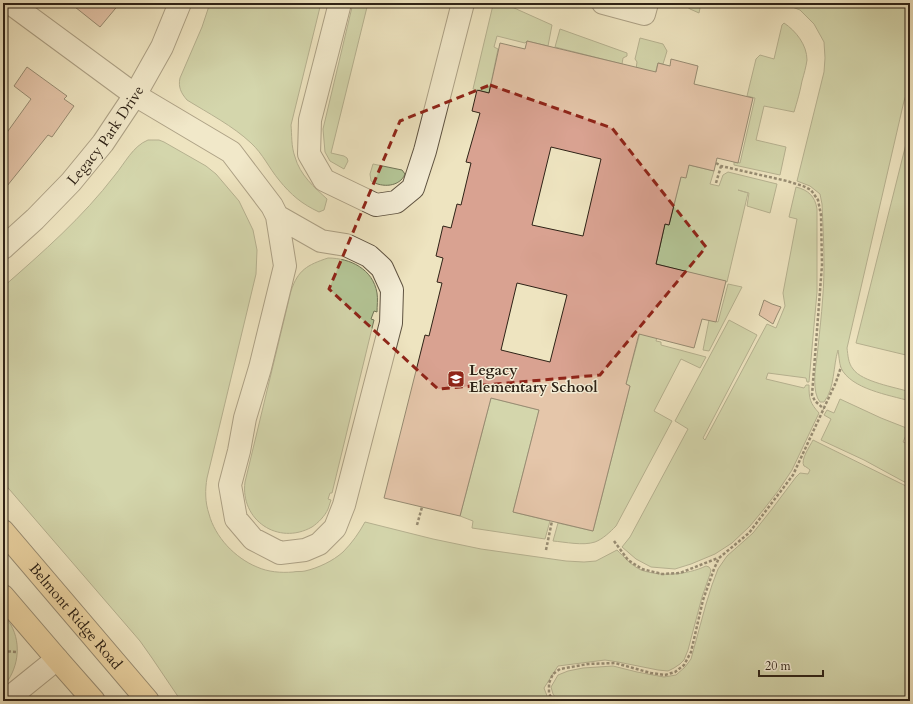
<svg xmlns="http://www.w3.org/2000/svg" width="913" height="704" viewBox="0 0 913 704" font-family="Cardo,serif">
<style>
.green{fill:#b4c596;stroke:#717456}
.building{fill:#d9a291;stroke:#2e2216;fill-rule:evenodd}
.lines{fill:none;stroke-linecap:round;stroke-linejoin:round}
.minor-casing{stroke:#5e5240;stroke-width:24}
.major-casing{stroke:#2e2216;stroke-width:24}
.path{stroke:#2e2216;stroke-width:2.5;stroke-dasharray:3 2;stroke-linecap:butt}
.minor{stroke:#f4edd6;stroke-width:22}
.major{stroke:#e7c280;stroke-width:22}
.marked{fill:none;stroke:#8f2418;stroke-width:3;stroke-dasharray:8 5;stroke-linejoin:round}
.labels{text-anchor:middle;stroke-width:3;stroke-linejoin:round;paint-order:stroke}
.street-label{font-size:15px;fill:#2e2216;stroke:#f4edd6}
.poi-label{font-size:15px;font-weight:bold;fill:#2e2216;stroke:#f4edd6;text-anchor:start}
</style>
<rect width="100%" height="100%" fill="#eee4c0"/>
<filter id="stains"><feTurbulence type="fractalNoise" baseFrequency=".005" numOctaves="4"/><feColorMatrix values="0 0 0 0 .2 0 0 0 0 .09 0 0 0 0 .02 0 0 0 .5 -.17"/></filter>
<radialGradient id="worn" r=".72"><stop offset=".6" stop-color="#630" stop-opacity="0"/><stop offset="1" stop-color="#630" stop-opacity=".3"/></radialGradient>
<path class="green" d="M210,3H321L291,125C292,135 291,146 295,157C300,175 314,187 327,199L324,210L319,212C302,204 291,195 279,180C269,168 263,154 251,143C233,126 208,113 187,100C181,93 178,87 180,78L202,27Z
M353,3H368L331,153L344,156L347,158L348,161L344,169L330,161L325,152L323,129Z
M497,3H503L552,25L548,46L527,41L525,43L497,36L494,47L498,49L489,93L473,89L493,5Z
M682,3H701L699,13L690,9Z
M782,3H910V87L908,89L904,101L847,348C848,355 848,363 853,369C862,382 895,387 910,392V401C889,395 851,389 841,368C839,362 839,355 838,350C833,366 835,388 824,402H820C812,393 815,369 817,357C820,327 824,296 824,266C824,245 823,225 822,204L820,194L810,186L797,181L824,72L825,58L824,42L814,24L800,10Z
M784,23C796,31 807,45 807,60C806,67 804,74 802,81C800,92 797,102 794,112L764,106L756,140L786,147L780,175L734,165V162L740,163L755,98L747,96L756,59L760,55L774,59L782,25Z
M560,29L627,53V56L623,58L622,64L555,47Z
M640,38L663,44L667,51L663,64L658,63L655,74L636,69L637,62L635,59Z
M910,128V356L856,343Z
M148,140H159L164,142L206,166L216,174L239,201L253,230L257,250L256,274L207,478C205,490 205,502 209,514C215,537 235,558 257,567C268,572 281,573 293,572C297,571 301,572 305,571C318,568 333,561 343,552C352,543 359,533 365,522L433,539L481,549L566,561L584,562L596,561L617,550C624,557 632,566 641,570C661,577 687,575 706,566L709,567L711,570L710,574L702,597L688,650L684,660L680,664L674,668L668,671L658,670L618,662L605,660L558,666L544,688L549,701H181L152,658L140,641L3,482V287C43,252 83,217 115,175C125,163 133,146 148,140Z
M373,164L402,170L405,174C400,187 382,188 371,181L370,174Z
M689,165L714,171L710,184L719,186L723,175L728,172L777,184L770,213L747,206L749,193L738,190L748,193L727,282L656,264L665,224L669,225L681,177Z
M796,187C808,190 815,196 817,209V292L809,382H807L806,378L768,373L766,379L804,388L806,385H809C809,399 810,403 819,413L792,470L778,491L764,509L750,526L732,543L715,554L691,564L675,569L651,567L636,559L622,547L630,537L688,429L675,421L729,320L757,335L703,438L705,440L767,324L776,328L785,306L783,293L797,219L789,217Z
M328,258C350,258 373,269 377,293C378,299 377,306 377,312L374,311L371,319L374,320L332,493H330L328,499L331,500C330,503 329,506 328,509C325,516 318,523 312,527C278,546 240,520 245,482L291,291C298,270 307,265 328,258Z
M728,284L742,287L709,351L703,350L709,320L718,322Z
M643,322L660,326L656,341L661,342V345L706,357L700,368L681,359L654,411L672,421L616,526C610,532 603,539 595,542C583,546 565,542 553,541L558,523L593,531L630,386L626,384Z
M491,398L539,410L513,512L550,521L545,539L472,528L473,521L460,516Z
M840,399L881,418L909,429L903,442L908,444L910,440V485L864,460L821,440L831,419L824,415L827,410L834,413Z
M813,440L910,488V701H558L553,694L551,687L558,675L568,671L583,668L613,666L637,672L664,677L676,675L685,667L691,659L706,604L712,585L718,569L727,556L753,533L772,509L796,477L800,473L808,474L810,470C809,469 805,466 804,466C800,460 810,446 813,440Z
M3,616C6,619 9,622 11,625C22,645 18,670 3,687Z"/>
<path class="building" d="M70,3H120L100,27Z
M527,41L656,72L658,63L670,66L671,59L698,66L694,84L753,98L738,163L717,158L714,171L689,165L686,178L681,177L669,225L665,224L656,264L726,281L716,322L702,319L694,348L639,334L626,384L630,386L593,531L513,512L539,410L491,398L460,516L384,498L425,335L429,336L442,283L437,282L443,258L436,256L443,226L451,228L457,204L461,205L471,163L466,162L480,113L472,111L477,90L489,93L500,43L525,49ZM551,147L601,159L583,236L532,225ZM517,283L567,295L550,362L501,350Z
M27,67L67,96L64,99L74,106L52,137L48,135L3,191V138L31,99L14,86Z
M764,300L772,304L781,307L777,315L773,324L759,315Z"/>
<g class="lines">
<g class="minor-casing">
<g id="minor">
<path d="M10,3L135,95L231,152L272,206L277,216L285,266L260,368L245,418L239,451L230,485L236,519L253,539L280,553L305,550L319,544L335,528L344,505L391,323L392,290L382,268L369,256L346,245L321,241L277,216"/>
<path d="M340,3L310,120L309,154L324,180L376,205L396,202L413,188L425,151L463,3"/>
<path d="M603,3L644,14L647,3"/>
<path id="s1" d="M3,248L35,219L71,182L103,143L135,95L162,47L180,3"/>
<path d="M5,701L57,659"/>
</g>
</g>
<g class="major-casing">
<g id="major">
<path id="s2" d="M3,531L148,701"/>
<path d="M3,596L57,659L94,701"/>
</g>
</g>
<path class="path" d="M716,163L721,166L787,181L803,186L811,190L818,200L821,215L822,265L812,395L815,401L824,409
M716,183L721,166
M417,525L422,507
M614,541L628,560L642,569L662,574L680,573L718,558
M546,550L552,521
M3,651L16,652
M554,701L549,694V683L553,674L560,669L588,664L615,663L651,673L665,675L675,672L684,665L691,652L703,600L714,569L719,558L749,533L793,475L836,382L841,367"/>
<use href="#minor" class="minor"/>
<use href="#major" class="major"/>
</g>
<path d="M0 0H913V704H0ZM490,85L612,128L706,247L600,375L438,389L329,289L400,121Z" fill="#eee4c0" fill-opacity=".55" fill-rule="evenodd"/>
<path class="marked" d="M490,85L612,128L706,247L600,375L438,389L329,289L400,121Z"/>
<defs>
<g id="school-square" transform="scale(0.9)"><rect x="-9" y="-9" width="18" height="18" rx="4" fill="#8f2418" stroke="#f4edd6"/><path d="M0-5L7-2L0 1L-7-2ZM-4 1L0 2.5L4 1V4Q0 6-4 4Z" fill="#fff"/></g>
</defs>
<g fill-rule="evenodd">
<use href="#school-square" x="456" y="379"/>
</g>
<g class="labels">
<g class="street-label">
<text dy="5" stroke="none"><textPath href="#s1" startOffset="153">Legacy Park Drive</textPath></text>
<text dy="5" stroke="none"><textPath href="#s2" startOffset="112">Belmont Ridge Road</textPath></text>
</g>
<g class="poi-label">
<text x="469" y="375">Legacy<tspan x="469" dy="17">Elementary School</tspan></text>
</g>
</g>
<rect width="913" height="704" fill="none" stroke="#eee4c0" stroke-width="16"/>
<rect x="4" y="4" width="905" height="696" fill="none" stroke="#2e2216" stroke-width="2"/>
<rect x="8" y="8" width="897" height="688" fill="none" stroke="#2e2216"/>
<path d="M759 670v6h64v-6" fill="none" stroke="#2e2216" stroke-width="2"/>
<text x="765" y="670" font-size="12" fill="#2e2216" stroke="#f4edd6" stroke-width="3" paint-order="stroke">20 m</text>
<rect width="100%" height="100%" filter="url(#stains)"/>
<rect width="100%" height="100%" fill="url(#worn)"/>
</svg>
